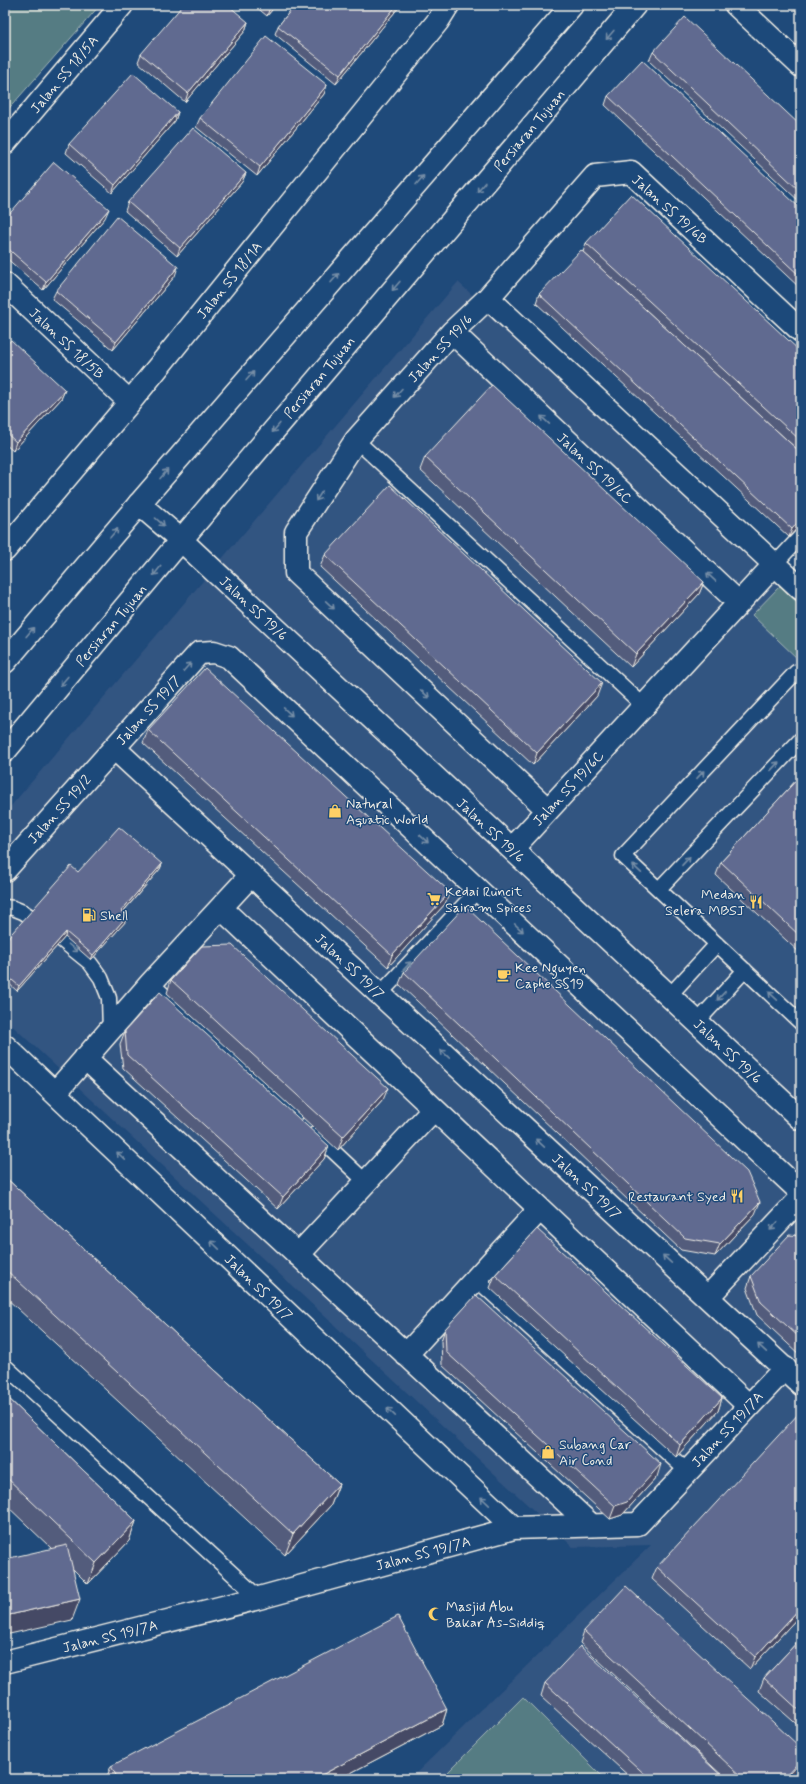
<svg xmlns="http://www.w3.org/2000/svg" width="806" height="1784" viewBox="0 0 806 1784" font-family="Mynerve,sans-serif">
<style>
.built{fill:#335481}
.green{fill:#557c83;stroke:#a4b6b6}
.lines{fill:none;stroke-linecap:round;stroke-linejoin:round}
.lane-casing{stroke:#f4f1e8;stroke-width:17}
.street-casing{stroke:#f4f1e8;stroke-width:25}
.secondary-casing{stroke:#f4f1e8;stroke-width:25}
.lane{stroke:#1f4a7a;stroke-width:14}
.street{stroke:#1f4a7a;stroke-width:22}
.secondary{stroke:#1f4a7a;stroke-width:22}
.wall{fill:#535b7c;stroke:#f4f1e8}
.shaded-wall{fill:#444a65;stroke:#f4f1e8}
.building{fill:#616a90;stroke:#f4f1e8}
.oneway{stroke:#748da6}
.labels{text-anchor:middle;stroke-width:3;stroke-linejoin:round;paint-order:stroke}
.street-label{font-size:14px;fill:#f4f1e8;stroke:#1f4a7a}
.poi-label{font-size:14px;fill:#f4f1e8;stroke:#1f4a7a;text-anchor:start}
</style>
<rect width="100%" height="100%" fill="#1f4a7a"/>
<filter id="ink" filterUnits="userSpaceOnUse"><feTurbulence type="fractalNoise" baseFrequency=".025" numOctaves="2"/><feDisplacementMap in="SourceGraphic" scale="8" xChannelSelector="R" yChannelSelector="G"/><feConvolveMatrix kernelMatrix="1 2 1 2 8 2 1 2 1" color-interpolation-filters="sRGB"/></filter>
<g filter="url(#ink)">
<path class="built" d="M458,282L801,598V1779H410L651,1545L573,1547L5,1019V813Z"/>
<path class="green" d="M5,5H100L5,113Z
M780,586L801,606V662L752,615Z
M523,1697L605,1779H441Z"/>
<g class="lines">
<g class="lane-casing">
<path id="lane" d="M356,440L644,706
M775,564L801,536
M801,677L796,672L623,856L801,1023
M659,889L801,739
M5,907L13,908L23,912L43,925L90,963L101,978L109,998L110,1031
M151,983L295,1116
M380,994L478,890
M669,996L717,944
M697,1022L745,970
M315,1134L366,1182
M476,1279L687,1471
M5,1366L259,1598"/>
</g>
<g class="street-casing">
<path id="street" d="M736,5L801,66
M5,143L122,5
M5,284L130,402
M488,298L801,589
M452,332L739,603
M139,504L181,540L801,1119
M5,550L130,402L438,21L448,5
M114,748L801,1384
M548,810L296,573V532L356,440L452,332L488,298L595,176L631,172L801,331
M512,849L775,564
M5,870L199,653L214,652L229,657L801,1192
M221,908L749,1406
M5,1046L514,1528
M85,1058L591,1525
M55,1093L151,983L251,875
M298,1255L434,1109
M708,1297L801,1198
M406,1355L540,1209
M5,1662L259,1598L514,1528L638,1524L785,1368"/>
</g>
<g class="secondary-casing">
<path id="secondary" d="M5,662L139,504L572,5
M5,751L181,540L635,5"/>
</g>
<use href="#lane" class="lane"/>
<use href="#street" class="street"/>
<use href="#secondary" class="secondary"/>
</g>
<path class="wall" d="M254,5H276L267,16Z
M295,5H400L399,7L336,84L275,34L278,26Z
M248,22L245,31L185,102L138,62L141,54Z
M653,52L801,126V203L649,61Z
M327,85L324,94L257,176L196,127L200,118Z
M608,96L801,209V289L605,105Z
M178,112L175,121L112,193L66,153L69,144Z
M246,173L242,182L177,256L125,211L128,202Z
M105,218L43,290L5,257V219Z
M586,243L801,352V453L583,252Z
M175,276L113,350L52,299L56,291Z
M539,294L801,453V524L789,537L536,303Z
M5,347L65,390L61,399L13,451L5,444Z
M425,457L704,582L699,594L631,667L420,470Z
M325,555L597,696L533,765L320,567Z
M148,730L445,904L388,967L143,743Z
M801,775V954L716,875L721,862Z
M162,864L160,869L123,912L127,916L126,921L91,960L65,937L17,991L5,980V941L78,872Z
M404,972L755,1214L715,1256L681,1250L399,984Z
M171,980L383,1100L338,1150L167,993Z
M125,1031L329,1146L324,1159L278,1209L123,1068L120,1044Z
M5,1177L339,1484L331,1505L285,1555L5,1297Z
M801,1236V1356L757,1315L747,1288L751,1276Z
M495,1275L722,1398L718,1411L676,1457L490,1288Z
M445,1329L657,1477L622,1515L610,1519L442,1365L441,1341Z
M5,1395L136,1521L129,1541L88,1584L73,1569L72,1620L51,1548L5,1504Z
M657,1567L801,1614L750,1669L652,1579Z
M584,1631L801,1768L790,1779H726L580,1643Z
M801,1638V1728L759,1691L764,1678Z
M545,1683L725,1779H632L541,1696Z
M447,1709L442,1725L339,1779H106L111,1766Z"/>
<path class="shaded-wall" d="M272,5H276L267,16L270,7Z
M397,5H400L399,7L336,84L340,75Z
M248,22L245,31L185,102L188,93Z
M327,85L324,94L257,176L260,167Z
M178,112L175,121L112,193L115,185Z
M246,173L242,182L177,256L180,248Z
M109,209L105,218L43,290L46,282Z
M178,267L175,276L113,350L116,342Z
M65,390L61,399L13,451L16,442Z
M801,519V524L789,537L792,529Z
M704,582L699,594L631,667L636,654Z
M602,683L597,696L533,765L537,753Z
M162,864L160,869L120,915L121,911Z
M450,892L445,904L388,967L392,955Z
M127,916L126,921L91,960L93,955Z
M66,932L65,937L17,991L19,986Z
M388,1088L383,1100L338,1150L343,1137Z
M329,1146L324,1159L278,1209L283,1197Z
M760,1202L755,1214L715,1256L720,1244Z
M722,1398L718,1411L676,1457L680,1445Z
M661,1464L657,1477L622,1515L610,1519L615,1506Z
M339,1484L331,1505L285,1555L293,1534Z
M136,1521L129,1541L88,1584L96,1563Z
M80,1599L72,1620L5,1635V1616Z
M801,1607V1614L750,1669L755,1657Z
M447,1709L442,1725L339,1779H314Z
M801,1760V1768L790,1779H783Z"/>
<path class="building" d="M183,5H228L248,22L188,93L141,54Z
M295,5H397L340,75L278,26Z
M685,17L801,126V192L653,52Z
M266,36L327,85L260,167L200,118Z
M642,60L801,209V277L608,96Z
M133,73L178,112L115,185L69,144Z
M193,128L246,173L180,248L128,202Z
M54,162L109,209L46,282L5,246V219Z
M631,194L801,352V441L586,243Z
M117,216L178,267L116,342L56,291Z
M581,250L801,453V519L792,529L539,294Z
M11,340L65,390L16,442L5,432V347Z
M492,385L704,582L636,654L425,457Z
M390,485L602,683L537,753L325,555Z
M205,668L450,892L392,955L148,730Z
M801,775V937L721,862Z
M119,827L162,864L121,911L127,916L93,955L66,932L19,986L5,974V941L71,866L78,872Z
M465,906L747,1172L760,1202L720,1244L685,1238L404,972Z
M232,945L388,1088L343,1137L171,980L202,946Z
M160,992L329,1146L283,1197L127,1055L125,1031Z
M5,1177L339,1484L293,1534L5,1269Z
M537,1229L722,1398L680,1445L495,1275Z
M789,1235L801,1236V1339L761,1302L751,1276Z
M476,1295L661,1464L627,1502L615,1506L446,1352L445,1329Z
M5,1395L136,1521L96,1563L5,1476Z
M801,1411V1607L755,1657L657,1567Z
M67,1545L80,1599L5,1616V1559Z
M626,1586L801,1748V1760L783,1779H744L584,1631Z
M398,1616L447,1709L314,1779H118L111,1766Z
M801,1638V1712L764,1678Z
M580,1646L725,1779H650L545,1683Z"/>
<defs><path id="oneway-shaft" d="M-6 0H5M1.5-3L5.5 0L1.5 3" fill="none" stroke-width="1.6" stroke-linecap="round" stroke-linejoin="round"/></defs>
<g class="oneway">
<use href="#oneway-shaft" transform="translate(610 35) rotate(130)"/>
<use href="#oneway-shaft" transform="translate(420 180) rotate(-49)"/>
<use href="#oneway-shaft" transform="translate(481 187) rotate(130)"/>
<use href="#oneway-shaft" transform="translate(335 278) rotate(-49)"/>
<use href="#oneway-shaft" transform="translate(396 286) rotate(130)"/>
<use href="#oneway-shaft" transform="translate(250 376) rotate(-49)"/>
<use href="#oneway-shaft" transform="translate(398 393) rotate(132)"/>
<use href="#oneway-shaft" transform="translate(545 420) rotate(-137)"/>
<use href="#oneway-shaft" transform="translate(276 428) rotate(130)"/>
<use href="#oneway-shaft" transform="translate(164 474) rotate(-49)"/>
<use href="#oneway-shaft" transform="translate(319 496) rotate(123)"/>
<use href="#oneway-shaft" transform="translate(160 522) rotate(41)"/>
<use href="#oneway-shaft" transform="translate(114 533) rotate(-50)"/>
<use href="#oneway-shaft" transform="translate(157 571) rotate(129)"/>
<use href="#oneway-shaft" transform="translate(711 577) rotate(-137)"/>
<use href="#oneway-shaft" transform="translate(330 605) rotate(43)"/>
<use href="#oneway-shaft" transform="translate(30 632) rotate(-50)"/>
<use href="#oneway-shaft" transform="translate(187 667) rotate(-48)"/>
<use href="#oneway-shaft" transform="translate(64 681) rotate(130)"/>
<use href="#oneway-shaft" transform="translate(425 694) rotate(43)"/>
<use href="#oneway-shaft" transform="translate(288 712) rotate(43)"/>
<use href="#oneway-shaft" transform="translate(775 766) rotate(-47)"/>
<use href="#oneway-shaft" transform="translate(700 775) rotate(-47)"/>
<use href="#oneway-shaft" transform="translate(424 839) rotate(43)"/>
<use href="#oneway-shaft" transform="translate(686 861) rotate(-47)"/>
<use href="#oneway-shaft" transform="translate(637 869) rotate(-137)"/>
<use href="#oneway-shaft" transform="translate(519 928) rotate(43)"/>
<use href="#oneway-shaft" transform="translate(73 948) rotate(40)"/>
<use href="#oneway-shaft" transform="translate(407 966) rotate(-47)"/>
<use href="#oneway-shaft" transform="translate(721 996) rotate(133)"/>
<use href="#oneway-shaft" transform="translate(773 996) rotate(-137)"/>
<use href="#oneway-shaft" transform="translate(445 1054) rotate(-137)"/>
<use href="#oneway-shaft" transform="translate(540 1143) rotate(-137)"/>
<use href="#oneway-shaft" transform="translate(121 1156) rotate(-136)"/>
<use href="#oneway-shaft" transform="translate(774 1226) rotate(133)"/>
<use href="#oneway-shaft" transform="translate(215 1245) rotate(-136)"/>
<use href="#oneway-shaft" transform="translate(667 1259) rotate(-137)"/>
<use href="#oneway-shaft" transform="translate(762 1348) rotate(-137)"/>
<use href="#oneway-shaft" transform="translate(391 1412) rotate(-136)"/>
<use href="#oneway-shaft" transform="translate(485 1501) rotate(-136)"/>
</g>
</g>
<defs>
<g id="shop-bare" transform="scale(1.08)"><path d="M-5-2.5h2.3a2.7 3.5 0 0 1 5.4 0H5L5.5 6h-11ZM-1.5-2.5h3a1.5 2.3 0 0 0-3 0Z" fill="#ffd166" stroke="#1f4a7a" stroke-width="2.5" paint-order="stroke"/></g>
<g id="supermarket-bare" transform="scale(1.08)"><path d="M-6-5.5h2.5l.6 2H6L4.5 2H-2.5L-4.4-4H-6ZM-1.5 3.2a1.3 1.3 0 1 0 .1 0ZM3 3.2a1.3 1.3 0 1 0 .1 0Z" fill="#ffd166" stroke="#1f4a7a" stroke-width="2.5" paint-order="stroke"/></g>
<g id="restaurant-bare" transform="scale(1.08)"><path d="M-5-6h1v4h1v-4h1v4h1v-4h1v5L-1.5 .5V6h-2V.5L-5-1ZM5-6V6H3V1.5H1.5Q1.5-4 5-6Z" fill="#ffd166" stroke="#1f4a7a" stroke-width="2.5" paint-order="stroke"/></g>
<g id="fuel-bare" transform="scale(1.08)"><path d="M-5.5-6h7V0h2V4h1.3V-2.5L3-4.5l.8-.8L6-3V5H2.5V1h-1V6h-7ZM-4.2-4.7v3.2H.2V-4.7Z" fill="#ffd166" stroke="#1f4a7a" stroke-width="2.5" paint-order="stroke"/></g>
<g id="cafe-bare" transform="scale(1.08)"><path d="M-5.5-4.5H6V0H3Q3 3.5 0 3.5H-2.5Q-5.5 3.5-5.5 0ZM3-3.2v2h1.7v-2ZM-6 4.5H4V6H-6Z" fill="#ffd166" stroke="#1f4a7a" stroke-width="2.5" paint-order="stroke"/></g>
<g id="mosque-bare" transform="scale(1.08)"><path d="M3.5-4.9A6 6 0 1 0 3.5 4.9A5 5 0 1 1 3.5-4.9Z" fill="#ffd166" stroke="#1f4a7a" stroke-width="2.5" paint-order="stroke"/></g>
</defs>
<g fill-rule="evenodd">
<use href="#shop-bare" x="335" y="811"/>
<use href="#supermarket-bare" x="434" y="899"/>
<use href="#restaurant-bare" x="756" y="902"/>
<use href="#fuel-bare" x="89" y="915"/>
<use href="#cafe-bare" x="504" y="975"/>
<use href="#restaurant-bare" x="737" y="1196"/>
<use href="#shop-bare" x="548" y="1452"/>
<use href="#mosque-bare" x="435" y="1614"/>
</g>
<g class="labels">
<g class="street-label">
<text transform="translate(64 74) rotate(-50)" y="5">Jalan SS 18/5A</text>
<text transform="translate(529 130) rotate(-50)" y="5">Persiaran Tujuan</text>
<text transform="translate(670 209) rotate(42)" y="5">Jalan SS 19/6B</text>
<text transform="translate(229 280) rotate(-51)" y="5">Jalan SS 18/1A</text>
<text transform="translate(67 343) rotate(43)" y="5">Jalan SS 18/5B</text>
<text transform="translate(440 348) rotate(-47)" y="5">Jalan SS 19/6</text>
<text transform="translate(319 377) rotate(-50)" y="5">Persiaran Tujuan</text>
<text transform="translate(595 468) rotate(43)" y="5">Jalan SS 19/6C</text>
<text transform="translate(254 608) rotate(43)" y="5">Jalan SS 19/6</text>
<text transform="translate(111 625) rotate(-50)" y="5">Persiaran Tujuan</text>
<text transform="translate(148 710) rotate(-48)" y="5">Jalan SS 19/7</text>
<text transform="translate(568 788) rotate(-47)" y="5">Jalan SS 19/6C</text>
<text transform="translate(59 809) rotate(-48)" y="5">Jalan SS 19/2</text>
<text transform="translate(491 830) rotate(43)" y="5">Jalan SS 19/6</text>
<text transform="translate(350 966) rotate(43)" y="5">Jalan SS 19/7</text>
<text transform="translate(728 1051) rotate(43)" y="5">Jalan SS 19/6</text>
<text transform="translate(587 1186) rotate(43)" y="5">Jalan SS 19/7</text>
<text transform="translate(259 1287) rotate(44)" y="5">Jalan SS 19/7</text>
<text transform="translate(727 1429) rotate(-47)" y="5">Jalan SS 19/7A</text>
<text transform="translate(423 1553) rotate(-15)" y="5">Jalan SS 19/7A</text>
<text transform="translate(110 1636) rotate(-14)" y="5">Jalan SS 19/7A</text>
</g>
<g class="poi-label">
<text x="346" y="808">Natural<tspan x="346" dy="16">Aquatic World</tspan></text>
<text x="445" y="896">Kedai Runcit<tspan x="445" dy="16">Sairam Spices</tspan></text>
<text x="745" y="899" text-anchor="end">Medan<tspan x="745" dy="16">Selera MBSJ</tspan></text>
<text x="100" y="920">Shell</text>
<text x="515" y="972">Kee Nguyen<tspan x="515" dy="16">Caphe SS19</tspan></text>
<text x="726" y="1201" text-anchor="end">Restaurant Syed</text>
<text x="559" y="1449">Subang Car<tspan x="559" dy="16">Air Cond</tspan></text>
<text x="446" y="1611">Masjid Abu<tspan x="446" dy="16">Bakar As-Siddiq</tspan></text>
</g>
</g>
<rect width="806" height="1784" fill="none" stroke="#1f4a7a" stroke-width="20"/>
<rect x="10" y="10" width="786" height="1764" fill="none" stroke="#f4f1e8" stroke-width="1.5" filter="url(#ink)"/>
</svg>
